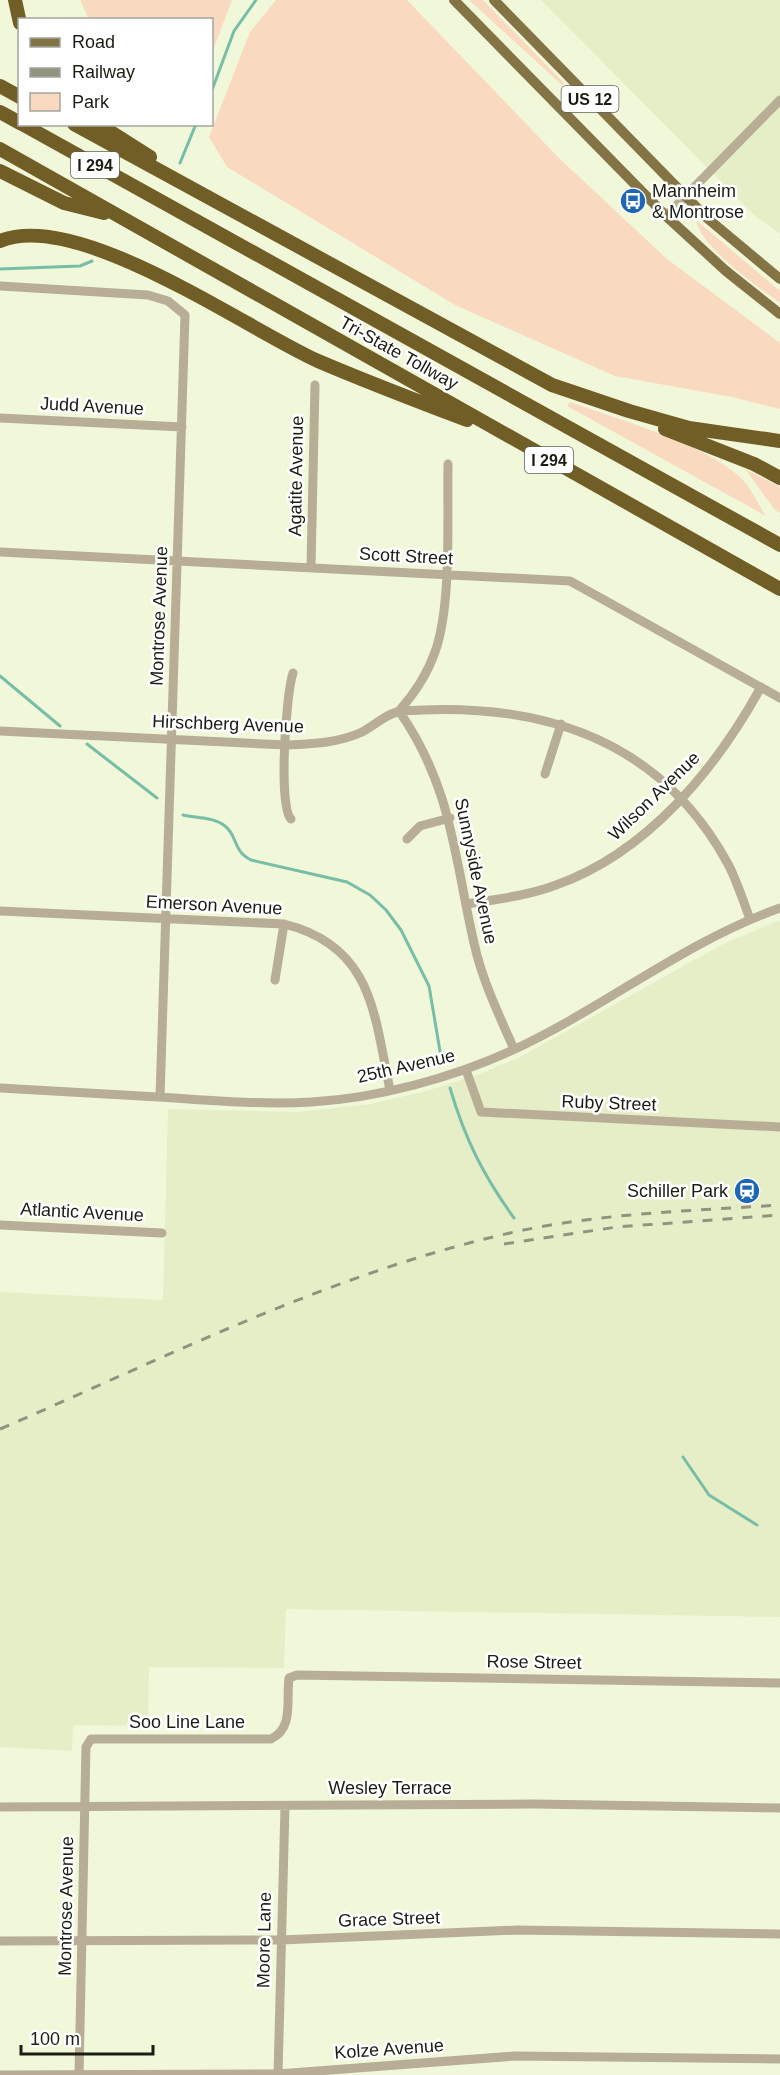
<svg xmlns="http://www.w3.org/2000/svg" width="780" height="2075" viewBox="0 0 780 2075" font-family="Helvetica,sans-serif">
<style>
.built{fill:#e6eec8}
.green{fill:#f9dac0}
.lines{fill:none;stroke-linecap:round;stroke-linejoin:round}
.stream{stroke:#77bda7;stroke-width:3}
.minor{stroke:#b7ae95;stroke-width:9}
.major{stroke:#837345;stroke-width:10}
.highway{stroke:#715d26;stroke-width:14}
.rail{stroke:#8f947f;stroke-width:3;stroke-dasharray:10 10;stroke-linecap:butt}
.labels{text-anchor:middle;stroke-width:5;stroke-linejoin:round;paint-order:stroke}
.shield{fill:#fff;stroke:#5f6159;stroke-width:1.5}
.shield-label{font-size:16px;font-weight:bold;fill:#1b1d12}
.poi-label{font-size:18px;fill:#1b1d12;stroke:#fff;text-anchor:start}
.street-label{font-size:18px;fill:#1b1d12;stroke:#fff}
</style>
<rect width="100%" height="100%" fill="#f1f8da"/>
<path class="built" d="M541,0H780V234L754,215Z
M780,920V1617L286,1609L284,1668L149,1667L148,1726L73,1725L72,1751L0,1747V1292L163,1300L168,1109L297,1112L370,1104L426,1091L479,1074L520,1057L721,945Z"/>
<path class="green" d="M80,0H232L212,53V20L89,19Z
M276,0H407L560,159L667,259L780,343V409L732,397L615,376L455,305L227,167L209,137L250,32Z
M469,0H483L564,83L562,85Z
M696,220L780,291V303C756,285 703,250 696,220Z
M570,402C617,419 710,445 743,480C752,490 758,504 766,516L567,406Z
M745,469L780,487V513L775,510Z"/>
<g class="lines">
<path class="stream" d="M212,90L234,31L256,0
M180,163L196,124
M0,269L80,266L92,261
M0,676L60,726
M87,744L157,798
M183,815C196,818 214,817 225,826C238,836 232,850 251,860L347,882L370,895L386,910L401,930L429,986L441,1057
M450,1088C465,1139 483,1175 514,1218
M683,1457L709,1495L757,1525"/>
<path class="minor" d="M666,216L780,100
M0,286L148,295L168,301L185,315L160,1097
M0,418L182,427
M448,464C447,517 452,605 435,652C427,675 415,693 399,711C452,787 454,856 474,943C482,980 499,1015 514,1049
M0,552L570,581L780,698
M311,567L315,385
M0,731L286,745C311,744 339,743 362,732C374,726 388,712 402,711C539,701 659,737 728,864C737,881 743,901 750,919
M545,774L561,724
M291,819C278,806 286,693 293,673
M407,839L420,826L450,818
M467,904C497,899 527,896 556,885C647,853 716,769 761,687
M0,911L284,924C373,946 374,1014 390,1090
M275,980L284,924
M466,1070L481,1112L780,1127
M0,1088C53,1091 106,1094 158,1097C209,1100 261,1105 312,1102C378,1098 452,1078 513,1050C604,1008 684,942 780,908
M0,1225L162,1233
M0,1807L535,1804L780,1808
M0,1941L281,1940L517,1930L780,1934
M0,2075L278,2074L515,2056L780,2059
M79,2075L86,1747L91,1739H271C294,1728 286,1701 289,1678L297,1675L780,1683
M278,2075L285,1806"/>
<path class="major" d="M454,0L666,216L726,271L780,314
M494,0L707,218L780,279"/>
<path class="highway" d="M15,0L20,23
M0,86L20,97
M0,112L20,123
M22,124L780,545
M74,124L552,385L629,411L689,428L780,441
M98,124L150,157
M0,149L780,589
M0,171L64,203L104,213
M0,241C78,209 245,328 318,361C367,382 417,401 467,420
M665,429L754,464L780,478"/>
<path class="rail" d="M504,1244L617,1227L780,1215
M0,1429C167,1357 332,1273 510,1233C599,1213 690,1211 780,1205"/>
</g>
<defs>
<g id="bus-disc" transform="scale(1.35)"><circle r="9.5" fill="#1e66b6" stroke="#fff"/><path d="M-5-6H5V4H4V6H2V4H-2V6H-4V4H-5ZM-3.5-4V0h7V-4ZM-3.5 1.2v1.5H-2V1.2ZM2 1.2v1.5H3.5V1.2Z" fill="#fff"/></g>
<g id="station-disc" transform="scale(1.35)"><circle r="9.5" fill="#1e66b6" stroke="#fff"/><path d="M-3-6H3Q5-6 5-4V2Q5 4 3 4L4.5 6H3L1.5 4h-3L-3 6H-4.5L-3 4Q-5 4-5 2V-4Q-5-6-3-6ZM-3.5-4v3h7v-3ZM-3.5 1v1.5H-2V1ZM2 1v1.5H3.5V1Z" fill="#fff"/></g>
</defs>
<g fill-rule="evenodd">
<use href="#bus-disc" x="633" y="201"/>
<use href="#station-disc" x="747" y="1191"/>
</g>
<g class="labels">
<g class="shield">
<rect x="561.5" y="86" width="57" height="26" rx="4.5"/>
<rect x="71" y="152" width="48" height="26" rx="4.5"/>
<rect x="525" y="447" width="48" height="26" rx="4.5"/>
</g>
<g class="shield-label">
<text x="590" y="105">US 12</text>
<text x="95" y="171">I 294</text>
<text x="549" y="466">I 294</text>
</g>
<g class="poi-label">
<text x="652" y="197">Mannheim<tspan x="652" dy="21">&amp; Montrose</tspan></text>
<text x="728" y="1197" text-anchor="end">Schiller Park</text>
</g>
<g class="street-label">
<text transform="translate(399 353) rotate(29)" y="6">Tri-State Tollway</text>
<text transform="translate(92 406) rotate(3)" y="6">Judd Avenue</text>
<text transform="translate(296 476) rotate(-89)" y="6">Agatite Avenue</text>
<text transform="translate(406 556) rotate(3)" y="6">Scott Street</text>
<text transform="translate(159 616) rotate(-88)" y="6">Montrose Avenue</text>
<text transform="translate(228 724) rotate(2)" y="6">Hirschberg Avenue</text>
<text transform="translate(654 796) rotate(-44)" y="6">Wilson Avenue</text>
<text transform="translate(476 871) rotate(78)" y="6">Sunnyside Avenue</text>
<text transform="translate(214 905) rotate(3)" y="6">Emerson Avenue</text>
<text transform="translate(406 1066) rotate(-13)" y="6">25th Avenue</text>
<text transform="translate(609 1103) rotate(2)" y="6">Ruby Street</text>
<text transform="translate(82 1212) rotate(3)" y="6">Atlantic Avenue</text>
<text transform="translate(534 1662) rotate(1)" y="6">Rose Street</text>
<text x="187" y="1728">Soo Line Lane</text>
<text x="390" y="1794">Wesley Terrace</text>
<text transform="translate(66 1906) rotate(-89)" y="6">Montrose Avenue</text>
<text transform="translate(389 1919) rotate(-2)" y="6">Grace Street</text>
<text transform="translate(264 1940) rotate(-89)" y="6">Moore Lane</text>
<text transform="translate(389 2049) rotate(-4)" y="6">Kolze Avenue</text>
</g>
</g>
<rect x="18" y="18" width="195" height="108" fill="#ffffff" stroke="#a4a5a0" stroke-width="1.5"/>
<rect x="30" y="38" width="30" height="9" fill="#837345" stroke="#a4a5a0" stroke-width="1.5"/>
<text x="72" y="48" font-size="18" fill="#1b1d12">Road</text>
<rect x="30" y="68" width="30" height="9" fill="#8f947f" stroke="#a4a5a0" stroke-width="1.5"/>
<text x="72" y="78" font-size="18" fill="#1b1d12">Railway</text>
<rect x="30" y="93" width="30" height="18" fill="#f9dac0" stroke="#a4a5a0" stroke-width="1.5"/>
<text x="72" y="108" font-size="18" fill="#1b1d12">Park</text>
<path d="M21 2045v9h132v-9" fill="none" stroke="#1b1d12" stroke-width="3"/>
<text x="30" y="2045" font-size="18" fill="#1b1d12" stroke="#ffffff" stroke-width="4.5" paint-order="stroke">100 m</text>
</svg>
